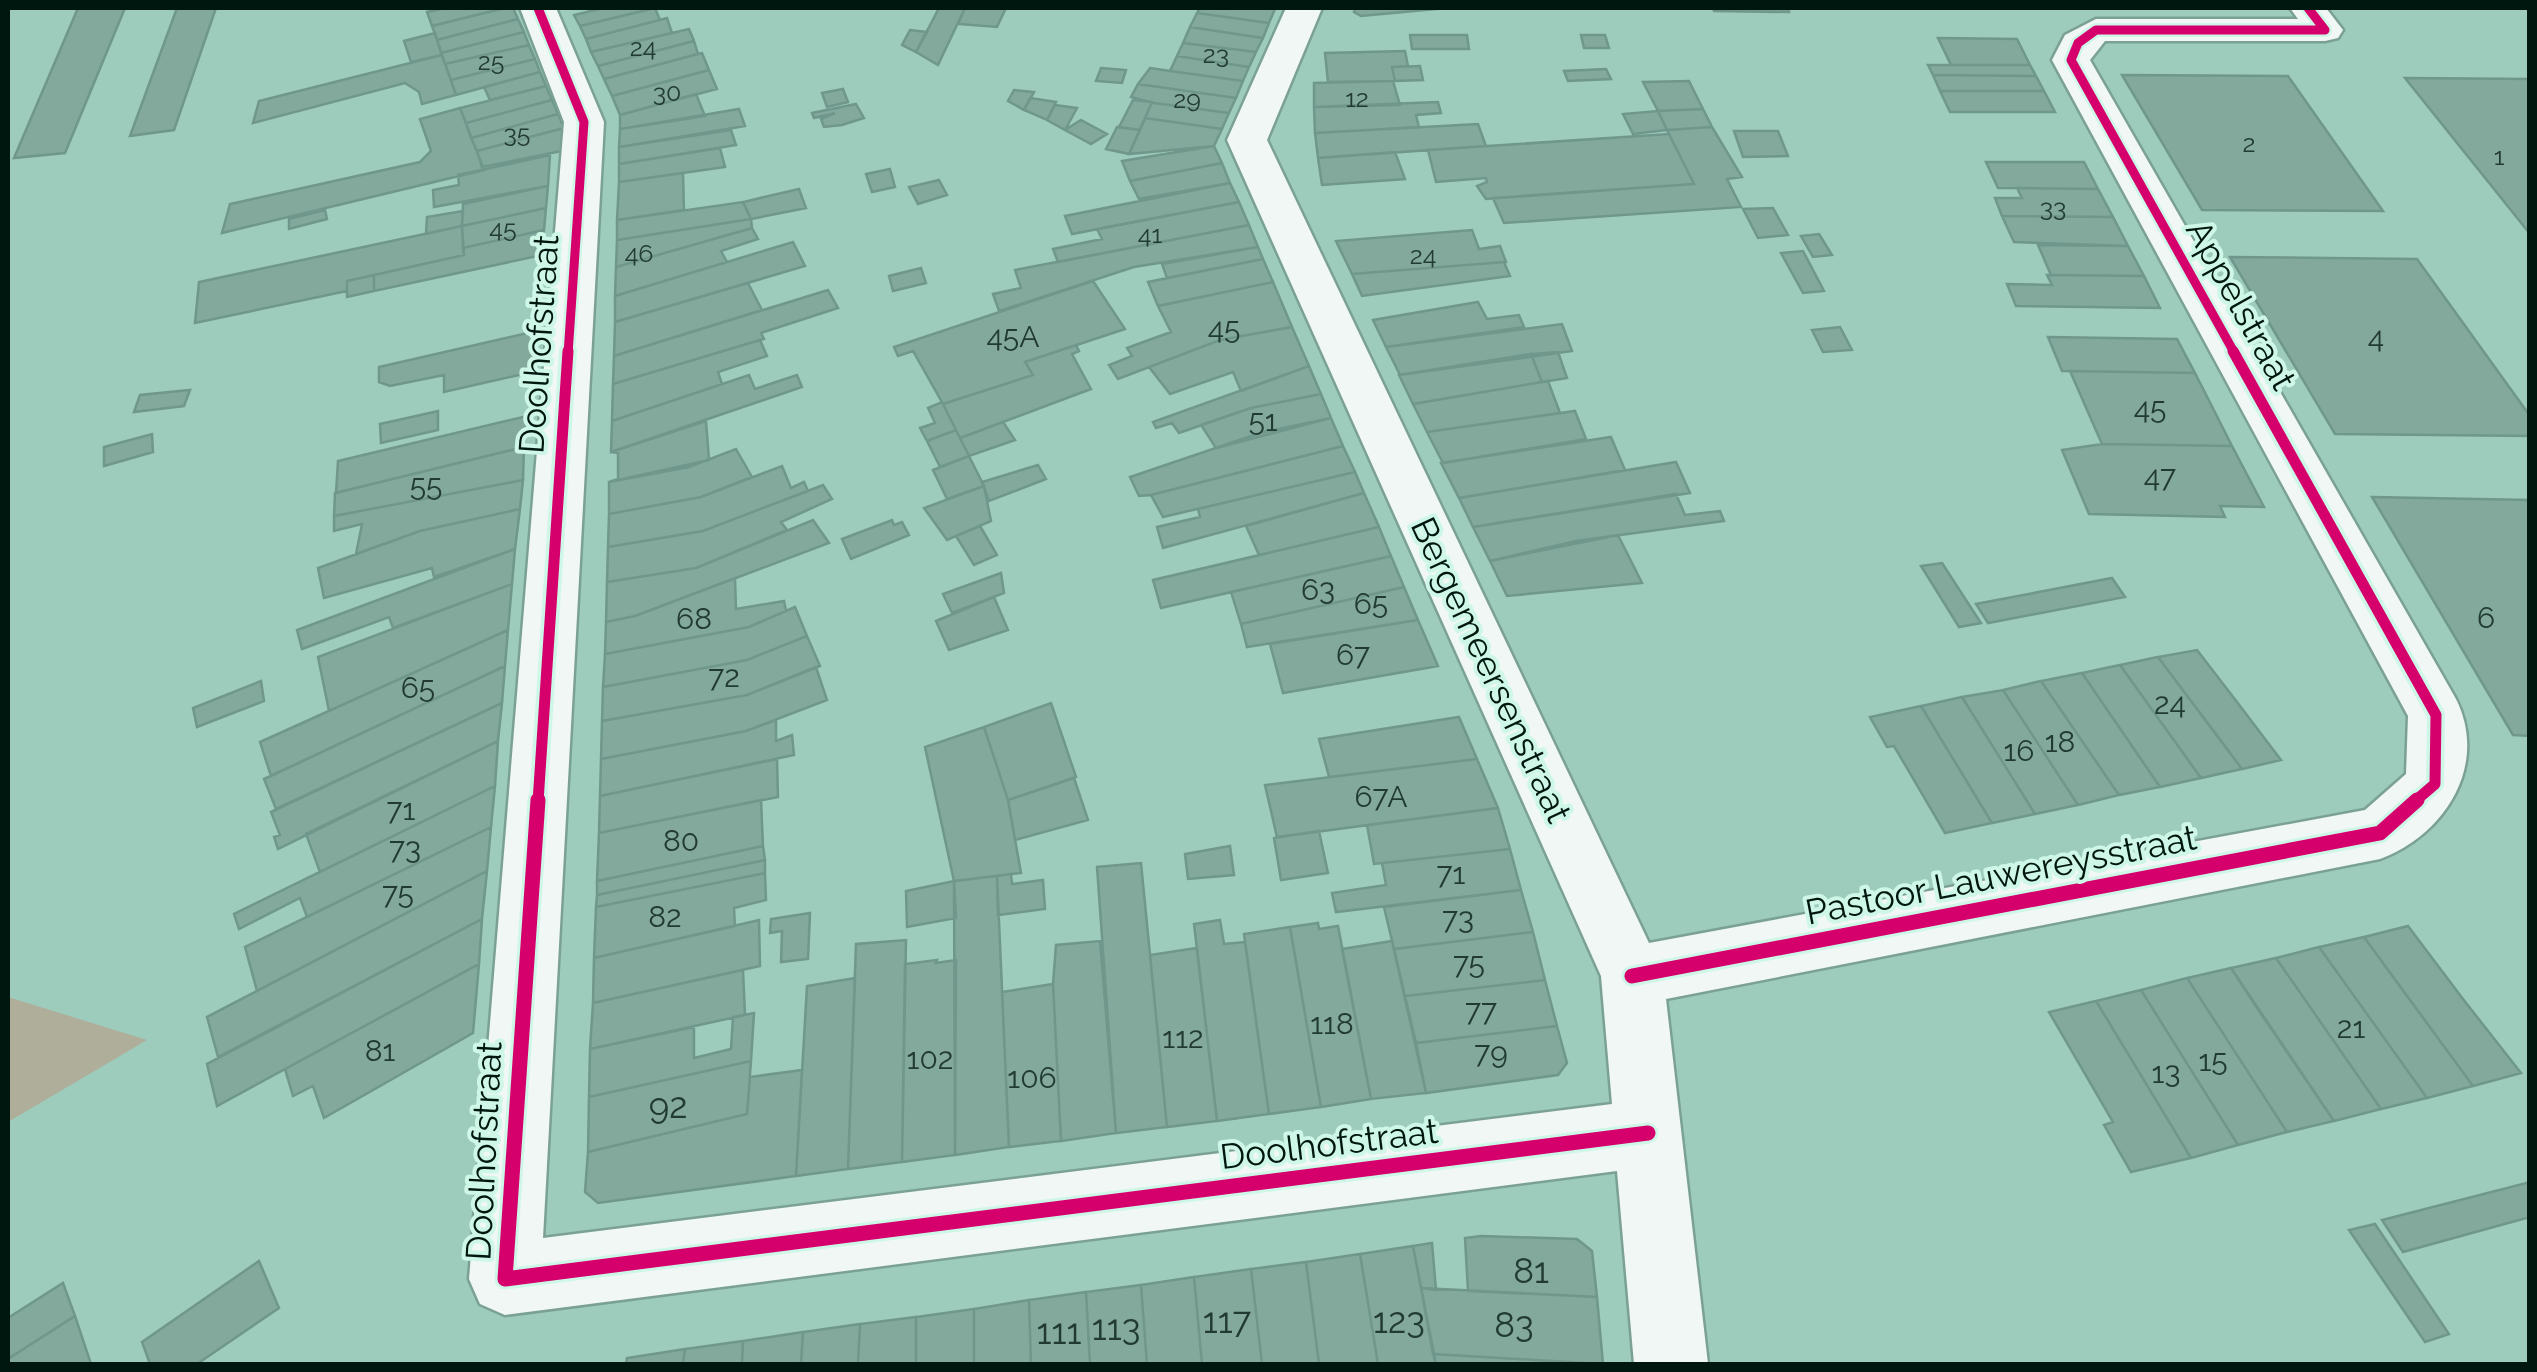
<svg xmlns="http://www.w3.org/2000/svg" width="2537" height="1372" viewBox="0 0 2537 1372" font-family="Raleway,sans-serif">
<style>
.green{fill:#afae9a}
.building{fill:#83a89c;stroke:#70978b;stroke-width:2.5}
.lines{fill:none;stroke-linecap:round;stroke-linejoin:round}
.street-casing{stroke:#7ba195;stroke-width:5}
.street{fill:#f0f7f5;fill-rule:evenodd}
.cycleway-far2-casing{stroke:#cef7e8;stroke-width:14}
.cycleway-far1-casing{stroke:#cef7e8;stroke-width:18}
.cycleway-casing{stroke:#cef7e8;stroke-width:21}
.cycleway-far2{stroke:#d6006c;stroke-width:9}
.cycleway-far1{stroke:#d6006c;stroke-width:11}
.cycleway{stroke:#d6006c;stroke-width:15}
.labels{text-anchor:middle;stroke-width:8;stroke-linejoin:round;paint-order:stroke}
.far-number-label{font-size:25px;fill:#213b33}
.number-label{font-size:30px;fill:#213b33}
.street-label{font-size:35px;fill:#001710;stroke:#cef7e8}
.near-number-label{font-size:35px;fill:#213b33}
</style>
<rect width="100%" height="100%" fill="#9dccbd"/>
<path class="green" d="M8,997L147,1040L8,1122Z"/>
<path class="building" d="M78,8H125L65,153L14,158Z
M177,8H216L174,130L130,136Z
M446,8H505L432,26L427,12Z
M505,8H513L518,19L437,40L432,26Z
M603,8H655L580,26L574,15Z
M655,8L660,20L586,39L580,26Z
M939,8H965L938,65L916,52Z
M965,8H1006L997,27L958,24Z
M1200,8H1261L1275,9L1269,23L1197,13Z
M1356,8H1447L1361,16L1354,12Z
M1713,8H1788L1789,12L1714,11Z
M1197,13L1269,23L1263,38L1190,27Z
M667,18L672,33L591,52L586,39Z
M518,19L524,32L441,53L437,40Z
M1190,27L1263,38L1256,52L1183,43Z
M689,29L694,41L598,66L591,52Z
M910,30L927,32L916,52L902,45Z
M524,32L529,45L445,64L441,53Z
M435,33L442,55L411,62L404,41Z
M1410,35H1467L1469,49H1412Z
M1581,35H1605L1609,48H1584Z
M1938,38L2017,39L2030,65H1951Z
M694,41L698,54L604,79L598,66Z
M1183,43L1256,52L1249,67L1177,56Z
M529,45L535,59L451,80L445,64Z
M1405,51L1408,66L1392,67L1395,81L1328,82L1325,53Z
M702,53L709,70L612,96L604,79Z
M442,55L456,95L422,104L419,92L405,83L253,123L259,101Z
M1177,56L1249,67L1243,81L1170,71Z
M535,59L540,72L456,95L451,80Z
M1928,65H2030L2036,76L1933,75Z
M1420,66L1423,80L1395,81L1392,67Z
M1101,68L1126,70L1122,83L1096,81Z
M1150,68L1170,71L1243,81L1236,98L1138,84Z
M1606,69L1611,79L1568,81L1564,71Z
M709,70L717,89L620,115L612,96Z
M540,72L546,86L490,100L484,87Z
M1933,75L2036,76L2044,91H1940Z
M2122,75L2288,76L2383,211L2202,210Z
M2405,78L2530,79V234Z
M1393,81L1400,105L1314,107V83Z
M1689,81L1703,109L1658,111L1643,82Z
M1138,84L1236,98L1229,113L1154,103L1131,97Z
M546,86L552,100L466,123L460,108Z
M843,89L848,102L827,107L822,93Z
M1014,90L1034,92L1024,110L1008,101Z
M1940,91H2044L2055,112H1950Z
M696,94L705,116L620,129V115Z
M1030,98L1056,102L1047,120L1024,110Z
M552,100L558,114L471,138L466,123Z
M1133,100L1152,102L1140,130L1119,127Z
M1152,102L1154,103L1229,113L1222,129L1145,118Z
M1438,102L1441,113L1416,115L1419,127L1315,133L1314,107Z
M856,104L864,118L842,125L824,127L821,119L835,113L814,118L812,113Z
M1055,105L1077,108L1065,130L1047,120Z
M460,108L484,170L222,233L230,204L420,162L431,151L420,119Z
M739,109L745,126L619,147L620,129Z
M1703,109L1712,127L1667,130L1658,111Z
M1658,111L1667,130L1633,134L1623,114Z
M558,114L564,128L477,151L471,138Z
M1145,118L1222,129L1214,146L1129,154Z
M1081,120L1107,134L1091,144L1065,130Z
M1478,124L1486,146L1318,158L1315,133Z
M1117,127L1140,130L1129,154L1106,149Z
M1712,127L1742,177L1727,179L1741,207L1504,223L1493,198L1694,184L1667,130Z
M564,128L562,151L482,167L477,151Z
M731,130L736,145L619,164V147Z
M1734,131H1778L1788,156L1743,157Z
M1669,134L1694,184L1486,199L1477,186L1487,182L1486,178L1436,182L1428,150Z
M1214,146L1222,163L1130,181L1122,161Z
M720,148L725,167L619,182V164Z
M1395,152L1405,179L1322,185L1318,158Z
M550,155L548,186L434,207L433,190L459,185L458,175Z
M1986,162H2084L2098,189L1998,188Z
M1222,163L1230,183L1139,199L1130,181Z
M890,169L895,187L872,192L866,174Z
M683,173L684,210L617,220L619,182Z
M939,180L947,195L918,204L909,187Z
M1230,183L1239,202L1072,234L1065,216Z
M548,186L546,208L462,226L463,204Z
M2017,188L2098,189L2113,217L2002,216L1995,198H2022Z
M799,189L806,208L751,219L743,202Z
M743,202L751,219L617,240V220Z
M1239,202L1249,225L1058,262L1053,249L1102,239L1097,229Z
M546,208L544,230L463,248L462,226Z
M1773,208L1788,235L1758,238L1743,209Z
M325,210L327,219L289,229V219Z
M463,211L462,226L426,234L427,217Z
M2002,216L2113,217L2128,246L2014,242Z
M751,219L752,228L616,267L617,240Z
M1249,225L1258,247L1134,267L999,311L993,294L1021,288L1015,270Z
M462,226L464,255L347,281V291L195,323L199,282Z
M752,228L758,239L721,251L727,262L615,296L616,267Z
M544,230L542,255L374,291V275L464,255L463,248Z
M1472,230L1479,249L1500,246L1506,262L1352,274L1336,241Z
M1819,234L1832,255L1813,257L1801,236Z
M793,242L805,266L615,322V296Z
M2038,245L2128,246L2144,276L2051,275Z
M1258,247L1263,259L1167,278L1162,264Z
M1803,251L1824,291L1803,293L1781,253Z
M2230,257L2417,259L2530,416V436L2335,434Z
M1263,259L1273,282L1158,306L1148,282Z
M1504,262L1510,276L1362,296L1352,274Z
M921,268L926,283L893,291L889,276Z
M374,275V291L347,297V281Z
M2047,275L2144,276L2160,308L2016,306L2007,284L2052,285Z
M1093,281L1125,329L1025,362L1033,375L943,404L913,351L898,356L894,347Z
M1273,282L1292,327L1220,340L1118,379L1109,365L1132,356L1127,348L1171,332L1158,306Z
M748,283L762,310L614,356L615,322Z
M828,290L838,308L761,333L764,339L760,340L613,384L614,356Z
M1478,302L1487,319L1519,315L1524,327L1386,347L1373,320Z
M1562,324L1572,351L1400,375L1386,347Z
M1292,327L1309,366L1241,391L1233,372L1170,394L1149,367L1220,340Z
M1840,327L1852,350L1823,352L1812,330Z
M536,331L532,372L444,392V375L390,386L379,382V367Z
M2048,337L2177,339L2195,373L2062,371Z
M760,340L767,356L718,372L722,384L612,421L613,384Z
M1076,345L1079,351L1072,354L1091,389L960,438L943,404L1033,375L1025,362Z
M1558,352L1567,378L1542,382L1531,354Z
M1531,354L1542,382L1413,404L1399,375Z
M1309,366L1321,394L1251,408L1179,433L1172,423L1156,428L1153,422Z
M2070,371L2195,373L2232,446L2102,444Z
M749,375L755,389L797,375L802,387L611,452L612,421Z
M1548,381L1560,413L1427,432L1413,404Z
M190,390L184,406L134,412L140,395Z
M1321,394L1331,418L1216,448L1201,425L1251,408Z
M942,402L956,430L927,441L920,428L935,423L928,408Z
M438,411V430L381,443L380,424Z
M1575,411L1586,439L1443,463L1427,432Z
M527,416L524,447L336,493L338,461Z
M1331,418L1343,446L1151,495L1139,496L1130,477L1260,433Z
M706,421L709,460L609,482L618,479V453L611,452Z
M1003,422L1015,440L969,456L960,438Z
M956,430L969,456L940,467L927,441Z
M152,434L153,452L104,466V447Z
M1611,437L1625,470L1459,498L1441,463Z
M2102,444L2232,446L2264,507L2220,506L2225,517L2089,514L2062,450Z
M1343,446L1355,472L1163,517L1151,495Z
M524,447L523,480L334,516L335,493Z
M736,449L752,477L701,497L609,514V482L689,467Z
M969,456L984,486L947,499L933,470Z
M1676,462L1690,493L1473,527L1459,498Z
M1038,465L1046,479L989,501L982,482Z
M782,466L791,488L804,482L808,491L703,531L608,547L609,514L701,497Z
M1355,472L1364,493L1163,548L1157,527L1200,517L1198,509Z
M523,480L520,509L420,531L356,554L362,524L334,531V516Z
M823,485L832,499L781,522L787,530L696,568L607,582L608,547L703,531Z
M984,486L991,521L947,540L924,508Z
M1364,493L1379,527L1259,555L1246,526Z
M1676,494L1685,515L1720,511L1724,521L1576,541L1490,561L1473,527Z
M2372,497L2530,500V736L2513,735Z
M520,509L515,549L434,577L432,568L324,598L318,568L420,531Z
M813,520L829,543L635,616L606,622L607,582L696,568Z
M892,520L894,525L902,522L909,535L851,559L842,539Z
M980,526L997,555L974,565L956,536Z
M1379,527L1391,556L1161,608L1153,580Z
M1618,535L1642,583L1507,596L1490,561Z
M515,549L512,584L393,628L389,617L302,649L297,630Z
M1391,556L1404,587L1241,624L1231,592Z
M1942,563L1981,623L1959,627L1921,566Z
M1001,573L1004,593L952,613L943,594Z
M735,578L736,609L784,601L786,611L749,627L605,654L606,622L635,616Z
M2112,578L2125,597L1988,623L1976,604Z
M512,584L508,630L329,711L318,657Z
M1404,587L1418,620L1247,647L1241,624Z
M994,597L1008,630L949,650L936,621Z
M795,607L807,636L747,660L603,687L605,654L749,627Z
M1418,620L1438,666L1283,693L1270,644Z
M508,630L505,666L271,776L260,742Z
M807,636L820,666L747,695L602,721L603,687L747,660Z
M2197,650L2237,702L2281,760L2242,769L2158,657Z
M2158,657L2222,742L2242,769L2201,778L2120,665Z
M2120,665L2201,778L2160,787L2082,673Z
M505,666L502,703L276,809L264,779Z
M816,667L827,700L746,731L601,759L602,721L747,695Z
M2082,673L2160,787L2119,795L2041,681Z
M261,681L264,701L197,727L193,708Z
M2041,681L2119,795L2078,805L2003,690Z
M2003,690L2078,805L2035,814L1962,697Z
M1962,697L2035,814L1992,823L1921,706Z
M502,703L498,741L278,849L274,837L280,835L271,812Z
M1051,703L1076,777L1008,800L984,727Z
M1921,706L1975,795L1992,823L1945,833L1894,746L1887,747L1870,717Z
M1459,717L1477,759L1329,777L1319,739Z
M776,720V741L792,735L794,755L600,796L601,759L746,731Z
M984,727L1008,800L1021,873L954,881L925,747Z
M498,741L495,786L320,872L306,834Z
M777,759L778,797L599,833L600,796Z
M1477,759L1498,808L1277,837L1265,785Z
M1074,778L1088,820L1015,840L1008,800Z
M495,786L491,827L307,917L300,898L239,929L234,914Z
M761,800L763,846L597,881L599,833Z
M1498,808L1510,849L1374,864L1367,825Z
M491,827L487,871L257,991L245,947Z
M1319,831L1328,873L1281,880L1274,838Z
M763,846L765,860L597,895V881Z
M1230,846L1234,875L1188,879L1185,854Z
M1510,849L1521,890L1336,912L1332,893L1386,885L1382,863Z
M765,860V873L596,907L597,895Z
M1141,863L1167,1127L1116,1133L1097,867Z
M487,871L482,919L218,1057L207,1017Z
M765,873L766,900L734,908L735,926L594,958L596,907Z
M1011,874L1012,884L1043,880L1045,909L998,915L997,876Z
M997,876L1009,1147L955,1155L954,881Z
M954,881L956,918L907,927L906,891Z
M1521,890L1533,932L1394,949L1384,907Z
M810,913L808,959L781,962L782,931L770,933L771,919Z
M482,919L479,964L217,1106L207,1064Z
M759,920L760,966L593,1003L594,958Z
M1220,920L1224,944L1245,942L1269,1114L1217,1121L1194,924Z
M1318,923L1319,929L1338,926L1371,1099L1321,1107L1290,927Z
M2408,926L2463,999L2521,1073L2473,1086L2364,937Z
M1290,927L1321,1107L1269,1114L1244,934Z
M1533,932L1545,980L1405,996L1394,949Z
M2364,937L2393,977L2473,1086L2427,1098L2319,947Z
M906,940L902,1162L848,1169L856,944Z
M1100,941L1116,1133L1061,1141L1053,984L1056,945Z
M1392,941L1426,1093L1371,1099L1342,949Z
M2319,947L2427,1098L2381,1109L2276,958Z
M1197,948L1217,1121L1167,1127L1150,955Z
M2276,958L2381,1109L2334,1121L2231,968Z
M937,960L936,963L956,960L955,1155L902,1162L905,964Z
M479,964L473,1033L324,1118L313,1086L293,1096L285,1069Z
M2231,968L2259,1011L2334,1121L2287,1132L2187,978Z
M743,970L745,1015L590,1049L593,1003Z
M855,978L848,1169L796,1176L807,986Z
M2187,978L2287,1132L2238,1145L2141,990Z
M1545,980L1557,1026L1416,1043L1405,996Z
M1053,984L1061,1141L1009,1147L1002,992Z
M2141,990L2238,1145L2191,1158L2096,1001Z
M2096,1001L2191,1158L2131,1172L2104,1125L2113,1122L2049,1012Z
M754,1013L751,1061L589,1097L590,1049L694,1027V1058L731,1049L733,1017Z
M1557,1026L1567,1063L1558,1075L1426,1093L1416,1043Z
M751,1061L747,1114L588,1152L589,1097Z
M802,1070L796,1176L598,1203L585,1192L588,1152L747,1114L750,1077Z
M2530,1182V1217L2403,1252L2382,1220Z
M2375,1224L2449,1334L2425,1342L2349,1230Z
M1481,1236L1577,1239L1592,1251L1597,1297L1468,1291L1465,1238Z
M1432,1243L1436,1290L1421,1288L1413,1246Z
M1413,1246L1436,1364H1378L1360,1254Z
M1360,1254L1378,1364H1319L1306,1262Z
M259,1261L279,1308L197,1364H150L142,1342Z
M1306,1262L1319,1364H1262L1251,1269Z
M1251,1269L1262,1364H1202L1194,1277Z
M1194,1277L1202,1364H1147L1141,1285Z
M63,1283L75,1316L8,1359V1318Z
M1141,1285L1147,1364H1090L1086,1292Z
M1421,1288L1597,1297L1603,1364L1433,1354Z
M1086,1292L1090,1364H1031L1029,1300Z
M1029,1300L1031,1364H974V1309Z
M974,1309V1364H916V1317Z
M75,1316L91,1364H8V1359Z
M916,1317V1364H858L860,1324Z
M860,1324L858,1364H801L803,1332Z
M803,1332L801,1364H742L743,1341Z
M743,1341L742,1364H683L685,1349Z
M685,1349L683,1364H626L627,1358Z
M1433,1354L1603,1364H1436Z"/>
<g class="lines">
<g class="street-casing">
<path id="street" d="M520,8H556L604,122L543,1238L1612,1104L1601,976L1227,140L1286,8H1322L1267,140L1649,943L2365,810L2406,774L2408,716L2052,60L2065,35L2096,19H2298L2290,8H2326L2343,30L2338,38L2325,41H2105L2090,60L2456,699C2489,765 2445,835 2380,859L1666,999L1708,1364H1634L1617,1171L505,1315L480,1304L469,1279L564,122Z"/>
</g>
<use href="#street" class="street"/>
<g class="cycleway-far2-casing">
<path id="cycleway-far2" d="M538,8L584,122L568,354
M2235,354L2071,60L2078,43L2096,30H2325L2308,8"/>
</g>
<g class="cycleway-far1-casing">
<path id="cycleway-far1" d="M2233,351L2436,715L2435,784L2414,802
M538,802L568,351"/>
</g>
<g class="cycleway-casing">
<path id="cycleway" d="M538,800L505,1279L1648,1133
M1632,976L2380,833L2417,800"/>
</g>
<use href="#cycleway-far2" class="cycleway-far2"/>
<use href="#cycleway-far1" class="cycleway-far1"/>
<use href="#cycleway" class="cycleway"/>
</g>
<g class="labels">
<g class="far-number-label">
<text x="643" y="56">24</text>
<text x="1216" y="63">23</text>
<text x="491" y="70">25</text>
<text x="667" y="101">30</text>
<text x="1357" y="107">12</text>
<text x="1187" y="108">29</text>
<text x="517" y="142">35</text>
<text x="2249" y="152">2</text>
<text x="2499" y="165">1</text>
<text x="2053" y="216">33</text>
<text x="503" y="237">45</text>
<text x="1150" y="243">41</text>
<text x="639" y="262">46</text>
<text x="1423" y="264">24</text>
</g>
<g class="number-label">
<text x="1224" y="339">45</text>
<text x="1013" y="347">45A</text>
<text x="2376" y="348">4</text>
<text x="2150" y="419">45</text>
<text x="1263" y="431">51</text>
<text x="2160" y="487">47</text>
<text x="426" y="496">55</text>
<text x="1318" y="600">63</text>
<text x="1371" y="614">65</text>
<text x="2486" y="628">6</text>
<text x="694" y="629">68</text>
<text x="1353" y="665">67</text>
<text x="724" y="687">72</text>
<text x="418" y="698">65</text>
<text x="2170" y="714">24</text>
<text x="2060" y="752">18</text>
<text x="2019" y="761">16</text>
<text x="1381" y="807">67A</text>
<text x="401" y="820">71</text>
<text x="681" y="851">80</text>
<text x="405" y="859">73</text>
<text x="1451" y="884">71</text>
<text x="398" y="904">75</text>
<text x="665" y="927">82</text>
<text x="1458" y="929">73</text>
<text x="1469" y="974">75</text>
<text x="1481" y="1021">77</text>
<text x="1332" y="1034">118</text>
<text x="2351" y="1038">21</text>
<text x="1183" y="1048">112</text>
<text x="380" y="1061">81</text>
<text x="1491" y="1063">79</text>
<text x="930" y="1069">102</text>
<text x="2213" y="1071">15</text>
<text x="2166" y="1083">13</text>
<text x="1032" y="1088">106</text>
</g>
<g class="street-label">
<text transform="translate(2241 305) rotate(61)" y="12">Appelstraat</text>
<text transform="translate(539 344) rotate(-86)" y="12">Doolhofstraat</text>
<text transform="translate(1491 670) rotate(65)" y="12">Bergemeersenstraat</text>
<text transform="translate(2001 875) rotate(-11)" y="12">Pastoor Lauwereysstraat</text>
<text transform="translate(1329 1144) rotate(-7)" y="12">Doolhofstraat</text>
<text transform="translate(484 1151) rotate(-87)" y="12">Doolhofstraat</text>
</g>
<g class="near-number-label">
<text x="668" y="1118">92</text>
<text x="1531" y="1283">81</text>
<text x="1227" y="1333">117</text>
<text x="1399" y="1333">123</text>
<text x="1514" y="1337">83</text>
<text x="1116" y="1340">113</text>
<text x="1059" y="1344">111</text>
</g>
</g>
<rect width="2537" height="1372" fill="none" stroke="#001710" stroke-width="20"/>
</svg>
